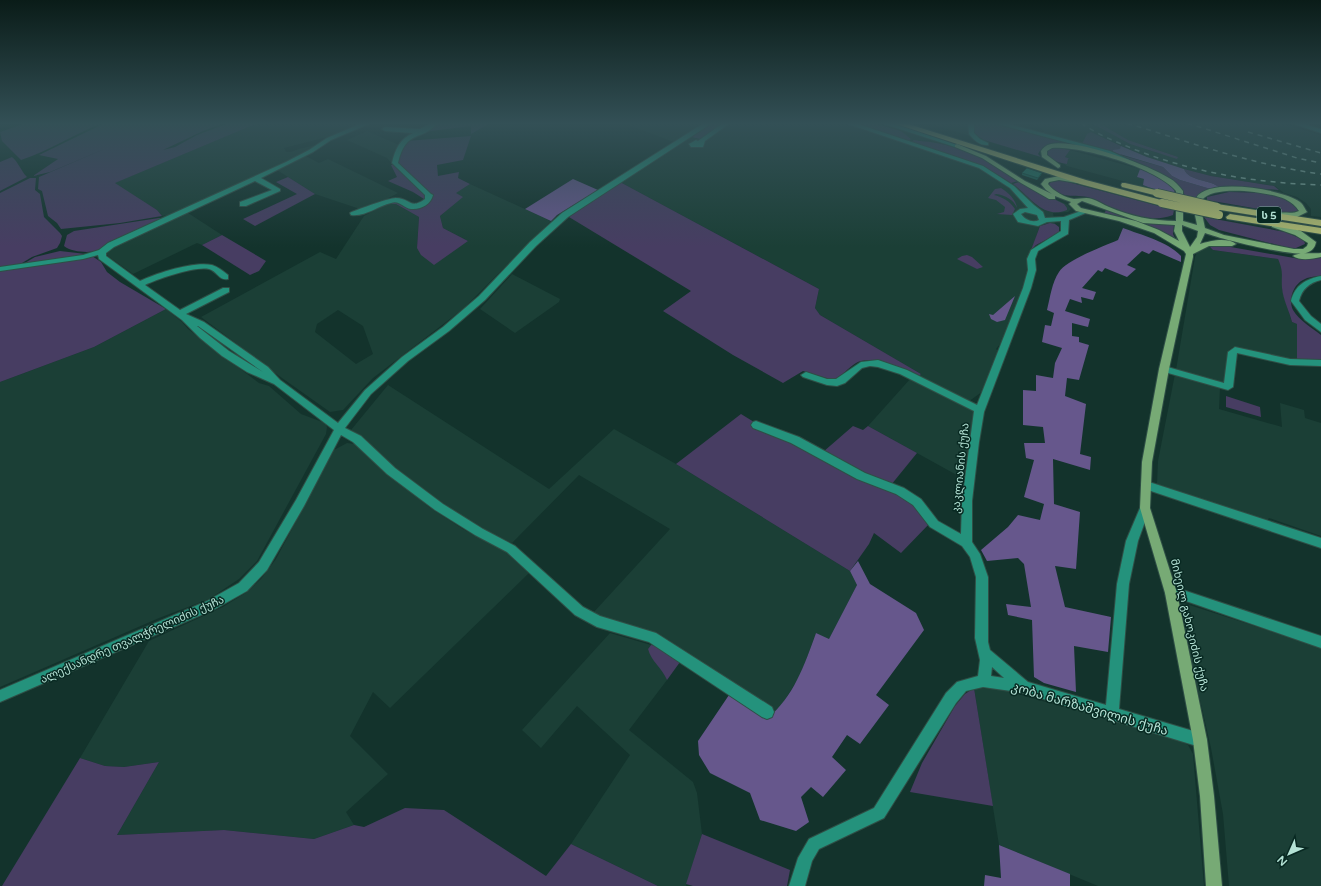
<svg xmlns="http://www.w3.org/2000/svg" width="1321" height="886" viewBox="0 0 1321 886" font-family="'Varela Round','Noto Sans Georgian',sans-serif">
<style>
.built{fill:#1b3f36;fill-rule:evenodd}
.green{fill:#473d62}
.forest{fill:#66578c}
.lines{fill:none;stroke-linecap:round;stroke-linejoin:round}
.minor-casing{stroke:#2f4f46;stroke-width:2}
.major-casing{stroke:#2f4f46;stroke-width:2}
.highway-casing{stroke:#2f4f46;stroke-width:2}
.minor{fill:#24927c;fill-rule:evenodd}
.major{fill:#77aa75;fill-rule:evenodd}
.highway{fill:#afba70;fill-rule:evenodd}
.rail{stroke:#7fa89d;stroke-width:1.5;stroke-dasharray:5 5;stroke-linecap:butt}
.highway-bridge-casing{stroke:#2f4f46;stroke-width:10;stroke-linecap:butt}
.highway-bridge{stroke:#afba70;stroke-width:8}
.wall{fill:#1c6053}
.building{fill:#207060;stroke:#164e43}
.labels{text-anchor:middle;stroke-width:3;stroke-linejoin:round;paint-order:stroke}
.shield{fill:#082922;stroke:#80aa9f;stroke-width:1}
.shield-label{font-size:10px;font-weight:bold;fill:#b4e2d5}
.street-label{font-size:11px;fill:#b4e2d5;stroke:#082922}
.near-street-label{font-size:13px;fill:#b4e2d5;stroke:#082922}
</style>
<rect width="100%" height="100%" fill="#13332c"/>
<path class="built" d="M258,123H365L335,135L284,148L286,152H291L299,149L319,144L311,150L253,178L168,215L162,216L157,210L114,183Z
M623,123H703L674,142Z
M711,123H877L969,152L986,159L1028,187L1068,205L1071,209L1068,212L1053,213L1055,224H1044L1040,226L1038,231L1031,252L1029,271L1023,289L1004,339L996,349L999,352L983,391L968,402L917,378L921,374L820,315L815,308L819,289L620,182Z
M928,123H969V133L973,137Z
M1027,123H1091L1130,144L1157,153L1178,157L1128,140L1099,123H1280L1321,135V217L1311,216V209L1306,203L1297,197L1284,193L1275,186L1211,176L1184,169L1147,157L1091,132L1082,144L1042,134L1044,131L1039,127Z
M367,131L399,145L395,152L393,165L387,158L347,140Z
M1070,150L1140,169L1137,177L1144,179L1156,190L1067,166L1063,163L1067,164L1068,159H1070L1065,157Z
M306,156L319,163L328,159L398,193L372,207L360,209L315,194L277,170Z
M470,184L551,221L463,309L373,378L343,410L330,412L275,373L201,317L320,252L336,259L364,216L386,204H396L419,217L417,248L468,241L443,228L440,216L462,197L455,193ZM338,310L363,326L373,354L356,364L315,332L317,324Z
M185,211L222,235L202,245L197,243L133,274L105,254V251Z
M1209,246L1213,250L1278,259L1283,270L1282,288L1284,296L1292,322L1297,324V360H1290L1233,347L1229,350L1224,382L1222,383L1176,370L1195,257L1197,252Z
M512,274L560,299L559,302L515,333L480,309Z
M166,309L182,322L188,329L259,383L269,386L301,414L325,423L327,427L326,434L257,561L239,579L209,599L159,618L0,687V382L94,347Z
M1175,374L1220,388L1219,409L1282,427L1280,403L1304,410L1305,418L1321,423V536L1269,518L1267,521L1157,484L1158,461Z
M911,378L935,392L962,404L972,410L975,413L964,479L868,426Z
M388,385L549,489L614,429L676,464L850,571L857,585L829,640L816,633L801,674L780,708L775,713L661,638L611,621L593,613L670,529L579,475L512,543L502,539L455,512L393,466L361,435L351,430Z
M347,443L355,444L362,450L429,507L463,529L510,554L529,573L390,708L373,692L350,736L388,774L346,812L354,825L314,839L224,830L117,835L159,762L124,767L105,766L80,758L149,641L223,607L247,592L261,579L276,559L334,450Z
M1183,603L1321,647V886H1229L1223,814L1211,748L1179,608V604Z
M610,633L651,645L648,649L656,663L663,671L667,680L629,730L693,782L697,793L702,834L686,886H658L571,844L630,755L577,706L541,748L522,730Z
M974,688L1003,689L1031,698L1170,735L1188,745L1193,754L1204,886H1098L999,845Z"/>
<path class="green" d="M26,123H102C74,134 49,151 21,160L2,141L0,132Z
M105,123H224L203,131L163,150L175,147L197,135L229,123H258L115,183L157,210L162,216L120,223L61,229L57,223L48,216L42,191L38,189L39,177L109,147L50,172L33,176L58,159L39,155Z
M434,123H490L471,134V126L423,132Z
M713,123H724L700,139L692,137Z
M854,123H873L901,131L911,139L908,141Z
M975,123H990L1104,153L1103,154L1052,144C1046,145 1041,148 1038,154L1041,157L984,140L973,133L974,126Z
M1091,123H1099L1128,140L1178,157L1177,159L1130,144Z
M1091,132L1121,146V155L1163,167L1172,176L1180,180L1214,190L1200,193L1196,199L1185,196L1182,189L1177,184L1161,175L1125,158L1082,144L1087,134Z
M471,136L463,160L437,165L438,176L459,172L458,178L470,184L456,193L463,197L440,216L443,228L468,241L434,265L421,255L417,248L419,217L396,204H386L393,200L410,208L430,200L397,163L399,151L406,141Z
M914,140C922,142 929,141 936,143C964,148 996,163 1018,181L1011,183C981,162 946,153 911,142Z
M1054,147L1070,150L1065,157L1070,159H1068L1067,164C1059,163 1050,160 1046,153L1047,150Z
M12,157C19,163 21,171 27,177L0,191V162Z
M391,165H393L427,196L428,199H424L413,192L388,181L397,177Z
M1184,169L1211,176L1274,186L1279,190L1238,187L1220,188C1211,179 1189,182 1184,169Z
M288,177L315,194L255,226L243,219L297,194L276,182Z
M30,178H36L35,190L40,194L44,217L60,233L62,236L60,243L57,248L32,257L17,266L0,268V193Z
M1057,181H1064L1174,210L1173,215C1156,222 1133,217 1116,210C1108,207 1102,202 1094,199C1077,192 1063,202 1048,185L1051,182Z
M620,182L819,289L815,308L820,315L921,374L917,378C904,369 870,354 856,363C848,368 842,376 833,380L803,371L783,383L733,355L663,311L691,291L569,217Z
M1019,182L1064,204L1067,208V210C1043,220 1029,195 1013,184Z
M1001,188C1008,192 1016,200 1017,208C1014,200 1005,195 996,194L994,195C1002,197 1010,201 1015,209L1012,215L997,214L1004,212L1005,207L996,200L988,198L995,189Z
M1229,192L1266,193L1290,199L1299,208L1298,213L1293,215L1207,200V197Z
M1106,210L1148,223L1174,225L1173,234L1176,240L1104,214Z
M1204,217L1285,232L1304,240L1305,244L1296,248H1289L1219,230L1210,225Z
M159,218H165L96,251C88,253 71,252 64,246L67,235L74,231Z
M1050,223L1055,224L1059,227V233L1036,245L1031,250L1040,226Z
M222,235L266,261L259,271L250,275L202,245Z
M1225,246L1300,259L1321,258V276C1315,276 1308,277 1303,280C1293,285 1288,300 1293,310C1299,320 1312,328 1321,335V360H1297V324L1292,322C1289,311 1283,299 1282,288C1281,274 1284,273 1278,259L1213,250L1210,247Z
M60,251L86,254L77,257L23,264L35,257Z
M967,255L972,257L983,267L977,269L957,259L962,256Z
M92,256L101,262L107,272L120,282L166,309L94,347L0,382V270Z
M1226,396L1260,407L1261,417L1226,407Z
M741,414L754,422L905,497L930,523L901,553L874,533L869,544L850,571L676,464Z
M853,426L863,430L868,426L917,453L891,485L864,475L823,452Z
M651,645L658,646L680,662L667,680C662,668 651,661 648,649Z
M974,688L993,806L910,792L922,763L955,706L965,694Z
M80,758L105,766L124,767L159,762L117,835L224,830L314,839L354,825L364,827L405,808L444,810L546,876L571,844L658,886H2Z
M702,834L790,870L787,886H693L686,884Z"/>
<path class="forest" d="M1121,146L1147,157L1184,169C1189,182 1211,179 1220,188L1214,190L1180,180L1172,176L1163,167L1113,152V150L1120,149Z
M1140,169C1151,173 1174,179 1175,194L1156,190L1143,185L1144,179L1137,177Z
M573,179L598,190L557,215L551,221L525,209Z
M1123,228C1141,235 1167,241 1181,256V262L1153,250L1149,254L1142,251L1127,265L1136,269L1127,277L1105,268L1102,272L1098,270L1082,288L1096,292L1093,300L1081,297L1082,303L1070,299L1065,311L1090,319L1088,327L1072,323V336L1079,337V342L1089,345L1079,380L1067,378L1065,396L1086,404L1080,454L1091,457L1090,470L1053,459L1054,504L1080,512L1076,569L1055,566L1065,607L1111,617L1108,652L1074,646L1076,692L1044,683L1034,677L1032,620L1008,615L1006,604L1031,607L1024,564L1018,558L987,561L981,550L1008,527L1018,515L1040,520L1044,504L1024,497L1034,460L1026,458L1024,443H1045L1043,427L1023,425V390L1036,391V375L1053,378L1055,363L1062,348L1042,342L1045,325L1051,326L1054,313L1047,310C1050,298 1052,282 1059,272C1066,260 1104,246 1118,240Z
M1015,296L1005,320L997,322L991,319L989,314L993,315Z
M858,561L870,584L916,613L924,630L876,695L889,705L860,744L847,735L832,757L846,770L823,797L811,787L801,797L809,822L796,831L760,820L750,793L710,773L699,755L698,741L729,695L767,719C794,696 804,666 816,633L829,639L857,585L850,571Z
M999,845L1070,874V886H984L985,875L1001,878Z"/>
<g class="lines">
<g class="minor-casing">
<path id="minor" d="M362,123H371L331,140L313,152L261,178L280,189V191L246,206H240V202L272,190L255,181L114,247L106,253V256L140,281C157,273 194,261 212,265C218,267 223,271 228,275V279C219,281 217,271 209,269C195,266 158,279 145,285L180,310L223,288H229V292L186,314L204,322L268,367L280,380L338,423L365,390L402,357L443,327L479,296L530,242L562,213L704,123H712L568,217L536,246L485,300L449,331L408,361L371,394L345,428L361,436L395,468L443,504L483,529L515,546L583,607L600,616L656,633L772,707L774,712L772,717L767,719L762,717L649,642L597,627L575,615L507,552L475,535L435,510L387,474L353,442L341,435L304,506L267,570L247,591L215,609L0,702V690L207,601L239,583L259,562L296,500L334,430L274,384L247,372L222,356L200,338L182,320L99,259L98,255L83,259L0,271V267L83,255L99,250L108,243L286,162L309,150L327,138ZM197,326H198L263,372L229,351Z
M431,123H437C423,142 406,128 398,163L431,194L433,195C431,204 421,210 411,209C403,208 400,200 391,203C378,206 365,217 351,215L350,213C352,211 392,197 396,198C410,198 410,210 425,199V195L392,163C395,149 400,139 413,133L385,131L382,129L385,127L420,129Z
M723,123H730L705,141L703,147H691L689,144L696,140L698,141Z
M845,123H855L983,166L1014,186L1034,205L1043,212L1045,218L1064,217L1084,210L1088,212L1069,220L1068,234L1038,251L1035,259L1036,270L1031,288L984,412L979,442L972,501V542L980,554L988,577V642L990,650L1028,682L1106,705L1117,584L1126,541L1140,508L1141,505L1145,504L1149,505L1150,508L1138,541L1129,584L1119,709L1200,733L1205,735L1207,740L1205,745L1200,747L1024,693L983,687L966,691L956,703L884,818L819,849L812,861L805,886H789L798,858L809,839L874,808L946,693L957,682L978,676L980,660L975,638L976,577L970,557L962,546L930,527L913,505L896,494L857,479L791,443L753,428L751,425L753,422L756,421L799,437L865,473L904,488L921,499L938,521L961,534L962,501L974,411L900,374L878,367L870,366L862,368L845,383L837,386L827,385L803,377L801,375L806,372L827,379H836L861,362L878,360L907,370L977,405L1023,288L1028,270L1027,259L1031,250L1061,231V221L1047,222L1038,226L1018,222L1013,214L1020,209L1028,208L1010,188L979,168ZM1025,212L1037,215L1039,220C1033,223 1025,220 1021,214ZM992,667L1004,678L991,676Z
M881,123H891L960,146L955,147Z
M968,123H974V133L980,139L988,143V145C980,146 974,140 969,134Z
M994,123H1005L1110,151L1136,163L1131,164L1106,153Z
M1291,123H1301L1321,129V133Z
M1321,276V280C1309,283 1302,289 1299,301L1311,316L1321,324V332L1305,320L1291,301C1295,285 1306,279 1321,276Z
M1235,347L1290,359L1321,360V366L1290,365L1237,353L1233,387L1228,390L1161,371L1159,369L1164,366L1224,383L1228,352Z
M1146,481L1321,538V548L1142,488L1141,485L1142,482Z
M1171,588L1186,591L1321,636V648L1186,601L1167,597L1165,593L1167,589Z"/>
</g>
<g class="major-casing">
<path id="major" d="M957,144L986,156L1025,181L1052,194L1046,190L1041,184L1045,179L1059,176L1079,180V182L1077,183L1059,180L1049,182L1048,184C1053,191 1066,198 1074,199C1081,199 1086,197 1092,199C1098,201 1104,205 1109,207C1130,216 1153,221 1176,221V191C1156,168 1082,146 1052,148L1047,151V155L1060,165V167L1058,168L1042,157L1041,151C1043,148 1046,145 1051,144C1077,139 1146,164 1169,178C1175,181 1179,186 1183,191V221L1197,225C1196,217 1191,206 1196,198C1208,177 1283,189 1300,202C1303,204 1305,209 1307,212L1297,217H1275L1274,215C1281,210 1291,215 1299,211C1296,206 1291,202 1285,199C1269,192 1214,184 1202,200L1201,209L1205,228L1224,235L1294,249H1303L1307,246L1308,243L1295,235L1272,227L1271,225L1275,223L1301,231L1316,242C1315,248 1312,251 1306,253C1292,257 1221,239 1205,233L1200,244C1210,241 1227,237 1236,244L1232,246H1209L1193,254V257L1169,369L1152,462L1150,508L1177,593L1207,740L1214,796L1222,886H1206L1200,796L1193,740L1165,593L1140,508L1142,462L1159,369L1186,254L1184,251L1154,233L1119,221L1076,211L1069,204L1071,202L1055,196V199H1049L1021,183L982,158L955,147V145ZM1082,201L1143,223L1175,225L1174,231L1179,241L1159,230L1136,221L1081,208L1077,204ZM1182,225L1198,231L1197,237L1190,247L1182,231Z
M1321,253V257C1312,259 1300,261 1293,256C1298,252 1313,254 1321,253Z"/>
</g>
<g class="highway-casing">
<path id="highway" d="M893,123H905L1086,180L1165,201L1166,203L1162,206L1080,184Z
M1122,183H1125L1160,191L1161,193L1157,196L1154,195L1122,187L1121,185Z
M1217,204L1321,220V226L1214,209L1213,207Z
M1230,214L1321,228V234L1227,219L1226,217Z"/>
</g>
<use href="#minor" class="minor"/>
<use href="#major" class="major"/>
<use href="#highway" class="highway"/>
<path class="rail" d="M1081,123C1098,135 1117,142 1136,150C1196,173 1257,183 1321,185
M1127,123C1191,143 1254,165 1321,174
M1187,123L1297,158L1321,163
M1248,132L1321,153"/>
<g class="highway-bridge-casing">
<path id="highway-bridge" d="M1157,193L1217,207
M1162,203L1219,215"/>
</g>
<use href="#highway-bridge" class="highway-bridge"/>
</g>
<path class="wall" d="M1022,173L1041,175L1037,180L1022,175Z"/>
<path class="building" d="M1027,168L1042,173L1038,178L1022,173Z"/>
<linearGradient id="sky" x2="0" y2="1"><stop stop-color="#0a1c18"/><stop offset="0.5" stop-color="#335056"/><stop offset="1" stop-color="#335056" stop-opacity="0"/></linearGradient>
<rect width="1321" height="247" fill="url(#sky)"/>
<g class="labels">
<rect class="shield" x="1257" y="207" width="24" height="16" rx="3"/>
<g class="shield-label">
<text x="1269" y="219">ს 5</text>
</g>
<g class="street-label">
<text transform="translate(960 468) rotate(-84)" y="4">კაკლიანის ქუჩა</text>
<text transform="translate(1190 625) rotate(77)" y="4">მიხეილ გახოკიძის ქუჩა</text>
<text transform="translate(132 639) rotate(-24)" y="4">ალექსანდრე თვალჭრელიძის ქუჩა</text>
</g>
<g class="near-street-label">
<text transform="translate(1090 708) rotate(16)" y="5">კობა მარზაშვილის ქუჩა</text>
</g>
</g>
<g transform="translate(1289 854) rotate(225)" stroke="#082922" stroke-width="3" paint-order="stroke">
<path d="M0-3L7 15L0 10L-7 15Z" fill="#b4e2d5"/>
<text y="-6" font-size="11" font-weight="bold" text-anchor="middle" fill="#b4e2d5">N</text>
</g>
</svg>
